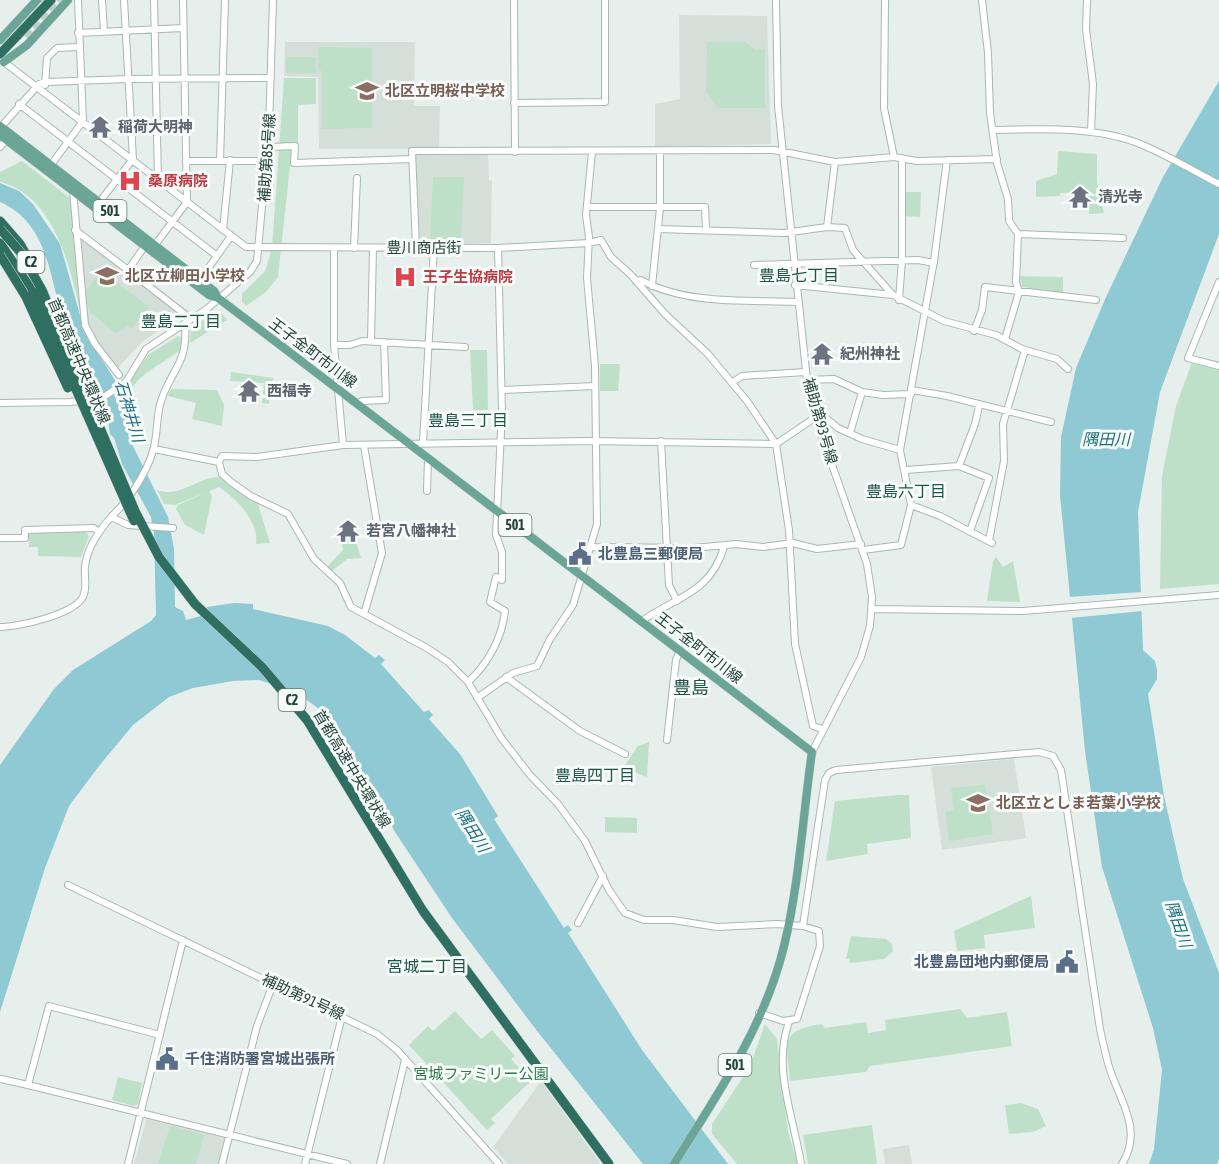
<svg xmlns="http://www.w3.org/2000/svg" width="1219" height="1164" viewBox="0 0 1219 1164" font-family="'Asap Condensed','Noto Sans JP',sans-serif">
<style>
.built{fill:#d4dfda}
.green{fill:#bfe0c8}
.water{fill:#8ec9d4}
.pier{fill:#e6efeb}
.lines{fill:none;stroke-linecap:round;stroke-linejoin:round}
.major-tunnel{stroke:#bfccc8;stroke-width:8;stroke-dasharray:8 4;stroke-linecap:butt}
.minor-casing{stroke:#a8b8b2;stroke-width:8}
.major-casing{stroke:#c2cac8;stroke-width:9}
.highway-casing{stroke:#c2cac8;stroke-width:10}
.minor{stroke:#fff;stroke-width:6}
.major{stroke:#6aa596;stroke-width:8}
.highway{stroke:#2f6f62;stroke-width:9}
.highway-bridge-casing{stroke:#c2cac8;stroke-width:10;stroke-linecap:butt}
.highway-bridge{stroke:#2f6f62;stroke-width:9}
.labels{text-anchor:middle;stroke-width:6;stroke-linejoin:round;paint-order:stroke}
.shield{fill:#f7fbf9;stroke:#637a73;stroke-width:1.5}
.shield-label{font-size:14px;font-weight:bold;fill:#24423a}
.education-label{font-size:15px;font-weight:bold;fill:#785e54;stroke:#f7fbf9;text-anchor:start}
.worship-label{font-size:15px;font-weight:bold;fill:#5b616d;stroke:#f7fbf9;text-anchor:start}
.street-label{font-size:15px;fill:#24423a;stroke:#f7fbf9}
.health-label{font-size:15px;font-weight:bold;fill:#be3a42;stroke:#f7fbf9;text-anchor:start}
.service-label{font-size:15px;font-weight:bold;fill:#4e5e75;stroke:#f7fbf9;text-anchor:start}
.park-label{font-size:15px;fill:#2d7a4b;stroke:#f7fbf9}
.neighbourhood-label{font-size:16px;fill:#1f5548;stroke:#f7fbf9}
.water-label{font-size:16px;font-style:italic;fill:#1c6f80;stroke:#f7fbf9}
.quarter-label{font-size:18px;fill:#1f5548;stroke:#f7fbf9}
</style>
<rect width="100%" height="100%" fill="#e6efeb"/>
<path class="built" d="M679,15L767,16L771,144L655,147V104L680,99Z
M285,42H415L414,106H440L439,149H319L318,77L284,76Z
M418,153L488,154L489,180L492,181L491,243L419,244L414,158Z
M82,237L179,313V318L143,341L118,368L91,334L88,326L78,239Z
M1014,759L1026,838L942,850L931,767Z
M541,1081L601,1164H508L493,1147Z
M147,1117L224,1137L220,1164H134Z
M909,1145L912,1164H885L883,1149Z"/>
<path class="green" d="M707,42H745L755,50L765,49V108H718L706,92Z
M318,47L372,48V128L322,129V71H318Z
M286,57H315L316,73H286Z
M284,78H316V104L298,105V145L290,166L278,277L266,292L246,306L242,302V294L265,271L272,248Z
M1058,151L1097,154V181L1104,213L1089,214V190L1072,191L1071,193H1060V196L1036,197V181L1057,174Z
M22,161L70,198L83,323C72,275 57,196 0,182V172Z
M433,177H464L461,240H430Z
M904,192H921L920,217L904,216Z
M101,271L149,307L132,329L128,326L115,333L89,311L86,291Z
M1020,276L1063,277V293L1022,287Z
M215,312H221L227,320L190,343L191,328Z
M178,336L183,339V348C159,367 137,372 124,402L123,391L148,355Z
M470,350H487L488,410H473Z
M1192,362L1219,369V584L1160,589L1162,476L1176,406Z
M600,364H620L618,391H600Z
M231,372L273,378L269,404L262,403L264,383L230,381Z
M171,389L217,390L224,405L222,426L192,419L196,403L168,396Z
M221,477L258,504L270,543L256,544C259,522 237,499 219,487L175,505L164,504L157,490C180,499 198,476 221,477Z
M209,491L212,496L204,535L185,525L176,509L178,505Z
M348,524L353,531L361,558L347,559L332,571L327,567L343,550L339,527Z
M86,532L89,536L81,557L38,556V547H29V533Z
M996,557L1003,567L1013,561L1020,602L987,601L993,561Z
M649,742L647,777L623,768L638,746Z
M985,785L993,834L949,841L945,812L954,810L951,788Z
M897,795H909L911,838L867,844L868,854L826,861L835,801Z
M605,817L637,818V833L605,832Z
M1031,896L1035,928L984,935L985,948L957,951L954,931Z
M851,936L886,939L892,944L893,951L884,959L850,963L849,959H846Z
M960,1009L967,1018L1007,1012L1012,1046L870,1066L866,1072L790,1081C787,1044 778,1030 822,1024L825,1028L866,1022L868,1033L886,1030L885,1020Z
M455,1011L481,1039L492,1030L515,1056L511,1059L531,1081L491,1119L495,1123L487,1130L409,1045L428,1026L433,1031Z
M765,1024L777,1039L788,1132L798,1164H737L712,1134V1124L750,1066Z
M118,1077L142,1083L138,1104L134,1106L112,1100Z
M1021,1103L1038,1109L1046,1126L1033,1132L1009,1134L1005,1105Z
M872,1125L877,1164H808L803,1135Z
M170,1126L204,1135L196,1164H158Z"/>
<path class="water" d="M1219,81V234L1160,392L1138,512L1143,650L1155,661L1157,670V679L1148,694L1164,796L1183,879L1219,973V1159L1217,1164H1149L1154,1149L1162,1070L1153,1028L1102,867L1085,751L1060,495L1061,437L1076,368L1106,297L1163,177Z
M0,183L19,191L33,204L60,244L85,333L118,385L130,440L168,517L174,549L175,607L183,611L186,620L208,614L207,607L234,603L253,604V609L328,626L345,635L375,658L379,655L385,660L381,664L424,712L429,710L433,715L429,719L460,754L498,816L494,819L564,928L568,925L572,930L568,933L642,1050L728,1164H643L534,1027L452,918L395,832L334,720L296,692L259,680L233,681L193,688L169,697L133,725L99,766L69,806L45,868L0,1012V765L54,689L73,670L151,621L156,615L154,533L151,517L122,464L114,438L110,434C108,423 107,408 106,400C106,391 76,358 71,346C50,298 56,226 0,202Z"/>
<path class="pier" d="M1142,592L1143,611L1070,618L1068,597Z"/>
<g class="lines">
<path class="major-tunnel" d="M16,28L43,0
M27,38L60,0"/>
<g class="minor-casing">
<path id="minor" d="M102,0L104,31
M154,0L158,179
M514,0L515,152
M776,0L778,106L807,380L818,425L867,564L872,597L870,626L861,657L812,752
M885,0L884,108L894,157
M982,0L988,53L990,113L997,163L1008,199L1009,221L1018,234L1016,282L1019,292L1005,339
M1087,0L1086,29L1093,84L1091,132
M78,33L183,28
M4,62L246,247L498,248L589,243L601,240L611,257L631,275L665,314L708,354L747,401L776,444L789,530L795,644L813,726L822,729
M45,85L47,58L57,48L79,47
M514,103L605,102V0
M19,104L217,256
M1,127L39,84L46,82L128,79L271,78
M994,130C1043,129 1100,126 1145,146C1170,157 1194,171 1219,184
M0,147L7,139
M268,147L295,146L294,163L412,159
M186,161H267
M220,161L225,0
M51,165L83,121L78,0
M73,191L85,325L95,344L119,375
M97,205L133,159L124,0
M587,207H705L706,229
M827,227L835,162
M658,229L784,233L827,227L845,228L853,250L892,294
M75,230L128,270L145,246
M223,230L230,160
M1018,234L1123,238
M155,245L187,202L183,0
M416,247L412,151L774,150L835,162L894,157L917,161L997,159
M334,248V345L343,445L589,441L775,444
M354,248L357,178
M754,265L918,260L934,263
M128,270L191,319
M200,280L231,236
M636,281L641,280C686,305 748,300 797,302
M1219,282L1188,358L1219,366
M795,285L893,295L944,321L996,335L1022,349L1057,359L1068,369
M652,286L660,208V151
M899,300L902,260V158
M974,331L982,310L985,287L1096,300
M371,342L373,248
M334,345H350L362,341L465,347
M807,380L834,379L862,392L883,395L911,394
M733,382L742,376L805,372
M502,390L595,386
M912,390L947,396L1051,422
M0,403L71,402L102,398L126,382L146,349L208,308L250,272L257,261L269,129L273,0
M357,404L362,401L386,400L384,342
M850,433L862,392
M661,441L669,585L677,601
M423,443L434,248
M776,444L816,417L826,418L838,428L862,439L900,450
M154,449L219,462L222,474L231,482L251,496L288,514L314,559L340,583L351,607L427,648L448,662L468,682L502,739L530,775L558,804L585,841L609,890L625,913L644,920H673L717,927L777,924L803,926L819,931L820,946L797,1019L783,1021L759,1013
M219,462L222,456L257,457L343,445
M959,466L975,424L979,406
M906,470L959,466L989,478L970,531
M427,491L428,459
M911,505L940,516L992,543
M173,528L128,525L111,517C129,500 146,474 153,451C158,434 156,417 161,401C173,366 188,364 185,323
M0,538H25V530L94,528L99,532
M989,541L1004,461L1003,424L1025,350
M591,547L694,548L736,544L763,547L793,543L817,549L861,544
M863,550L901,545L911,505L900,450L934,261L947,160
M872,609L1023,611L1219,595
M364,614L382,553L364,446
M642,621C677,596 710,594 724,547
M0,627C18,627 79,614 84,594C87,585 84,575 85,566C88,546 99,531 111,517
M506,677L580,731L625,754
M468,682C488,664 502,638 505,611L490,602L496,577L502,580V552L496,535L502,411L498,248
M477,698L513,673L537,666L550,639L573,605L597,524L595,366L587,278L589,237L586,215L592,152
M667,740L676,660L680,650
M68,885L377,1034L397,1050L499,1164
M578,923L603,876
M803,926L825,780L829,773L836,770L1039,752L1053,756L1061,770L1100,1029C1103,1043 1106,1057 1110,1070C1121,1102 1143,1131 1122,1164
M789,1022C772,1068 794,1118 801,1164
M160,1035L49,1006L28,1085L347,1164
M1,1079L28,1085
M128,1164L183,940
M222,1164L257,1026L273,984
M305,1164L342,1016
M380,1164L405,1060"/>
</g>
<g class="major-casing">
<path id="major" d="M0,40L37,0
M4,62L27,45L68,0
M0,126L214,291L218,298
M0,135L209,295L218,298L288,351L812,752C803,814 799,886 784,946C765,1026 717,1095 674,1164"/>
</g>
<g class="highway-casing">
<path id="highway" d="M0,54L51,0
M0,221L20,244L35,270
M0,243L33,292"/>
</g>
<use href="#minor" class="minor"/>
<use href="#major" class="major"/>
<use href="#highway" class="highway"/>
<g class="highway-bridge-casing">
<path id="highway-bridge" d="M0,229L21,253L42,290L135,511L159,557L195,604L262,667L307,720L423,911L609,1164
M0,255L26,297L68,388
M33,292L134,521"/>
</g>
<use href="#highway-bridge" class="highway-bridge"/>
</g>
<defs>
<g id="school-bare" transform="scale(1.8)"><path d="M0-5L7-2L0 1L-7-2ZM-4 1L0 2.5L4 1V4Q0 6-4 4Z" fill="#8d6e63" stroke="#f7fbf9" stroke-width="2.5" paint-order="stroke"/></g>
<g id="temple-bare" transform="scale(1.8)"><path d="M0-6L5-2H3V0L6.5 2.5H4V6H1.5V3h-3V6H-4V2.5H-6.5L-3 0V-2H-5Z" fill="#6b7280" stroke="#f7fbf9" stroke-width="2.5" paint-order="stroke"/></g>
<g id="hospital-bare" transform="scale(1.8)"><path d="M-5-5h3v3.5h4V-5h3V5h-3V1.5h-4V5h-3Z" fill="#e0444e" stroke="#f7fbf9" stroke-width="2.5" paint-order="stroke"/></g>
<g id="civic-bare" transform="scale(1.8)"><path d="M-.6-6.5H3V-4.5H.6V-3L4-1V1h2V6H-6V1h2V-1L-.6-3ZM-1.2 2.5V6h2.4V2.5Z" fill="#5c6f8a" stroke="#f7fbf9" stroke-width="2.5" paint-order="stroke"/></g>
</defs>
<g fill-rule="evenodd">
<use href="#school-bare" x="367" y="91"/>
<use href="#temple-bare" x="100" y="127"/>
<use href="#hospital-bare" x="130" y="181"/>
<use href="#temple-bare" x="1080" y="197"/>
<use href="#school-bare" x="107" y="276"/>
<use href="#hospital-bare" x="405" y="277"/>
<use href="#temple-bare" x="822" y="354"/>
<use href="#temple-bare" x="249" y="391"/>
<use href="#temple-bare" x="348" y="531"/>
<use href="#civic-bare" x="580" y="554"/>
<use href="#school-bare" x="978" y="803"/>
<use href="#civic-bare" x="1067" y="962"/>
<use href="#civic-bare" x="167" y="1059"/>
</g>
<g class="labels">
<g class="shield">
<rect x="93.5" y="200" width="33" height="22" rx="4.5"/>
<rect x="17.5" y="251" width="27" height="22" rx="4.5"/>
<rect x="498.5" y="514" width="33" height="22" rx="4.5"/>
<rect x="278.5" y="689" width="27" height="22" rx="4.5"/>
<rect x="718.5" y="1054" width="33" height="22" rx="4.5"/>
</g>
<g class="shield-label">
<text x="110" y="216">501</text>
<text x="31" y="267">C2</text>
<text x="515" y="530">501</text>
<text x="292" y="705">C2</text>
<text x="735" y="1070">501</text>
</g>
<g class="education-label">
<text x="385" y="96">北区立明桜中学校</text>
<text x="125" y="281">北区立柳田小学校</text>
<text x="996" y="808">北区立としま若葉小学校</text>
</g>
<g class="worship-label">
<text x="118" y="132">稲荷大明神</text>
<text x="1098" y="202">清光寺</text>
<text x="840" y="359">紀州神社</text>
<text x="267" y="396">西福寺</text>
<text x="366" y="536">若宮八幡神社</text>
</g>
<g class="street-label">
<text transform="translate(267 158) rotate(-86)" y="5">補助第85号線</text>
<text x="424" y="253">豊川商店街</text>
<text transform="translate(313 353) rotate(37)" y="5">王子金町市川線</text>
<text transform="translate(79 361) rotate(67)" y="5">首都高速中央環状線</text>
<text transform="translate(820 421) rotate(74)" y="5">補助第93号線</text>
<text transform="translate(699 648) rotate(38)" y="5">王子金町市川線</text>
<text transform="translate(352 769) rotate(59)" y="5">首都高速中央環状線</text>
<text transform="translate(303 997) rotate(25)" y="5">補助第91号線</text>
</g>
<g class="health-label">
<text x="148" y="186">桑原病院</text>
<text x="423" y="282">王子生協病院</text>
</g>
<g class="service-label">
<text x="598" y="559">北豊島三郵便局</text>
<text x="1049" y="967" text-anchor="end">北豊島団地内郵便局</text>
<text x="185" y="1064">千住消防署宮城出張所</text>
</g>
<g class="park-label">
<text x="481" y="1079">宮城ファミリー公園</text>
</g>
<g class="neighbourhood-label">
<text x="799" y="281">豊島七丁目</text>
<text x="181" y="327">豊島二丁目</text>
<text x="468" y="426">豊島三丁目</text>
<text x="906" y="497">豊島六丁目</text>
<text x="595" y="781">豊島四丁目</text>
<text x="427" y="972">宮城二丁目</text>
</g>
<g class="water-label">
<text transform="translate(130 411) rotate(73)" y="6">石神井川</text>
<text x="1106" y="445">隅田川</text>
<text transform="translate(473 830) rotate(58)" y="6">隅田川</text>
<text transform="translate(1179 924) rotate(71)" y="6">隅田川</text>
</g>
<g class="quarter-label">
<text x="691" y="694">豊島</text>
</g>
</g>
</svg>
